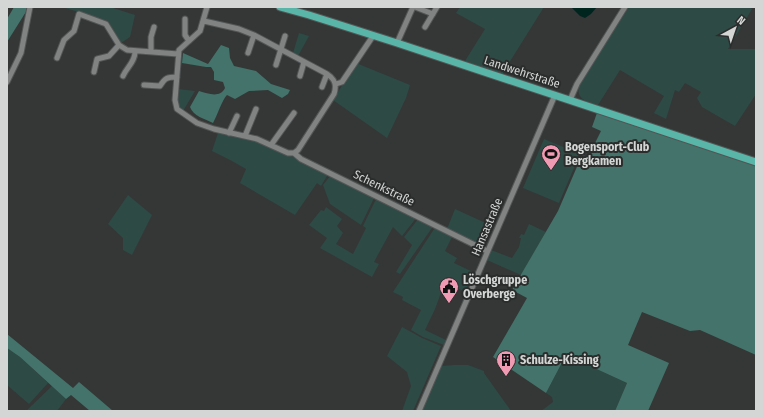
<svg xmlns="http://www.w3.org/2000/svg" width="763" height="418" viewBox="0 0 763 418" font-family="'Fira Sans Condensed',sans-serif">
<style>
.green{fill:#2e4a45}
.forest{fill:#43736a}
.water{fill:#00251f}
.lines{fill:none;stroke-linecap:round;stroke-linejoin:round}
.minor-casing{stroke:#535555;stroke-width:7}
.major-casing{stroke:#535555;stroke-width:9}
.minor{stroke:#808382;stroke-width:5}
.major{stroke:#59b5a8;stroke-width:7}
.labels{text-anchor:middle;stroke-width:4;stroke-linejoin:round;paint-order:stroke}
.street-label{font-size:12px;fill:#d4d6d5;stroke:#2a2d2c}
.poi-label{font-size:12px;font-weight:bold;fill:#d4d6d5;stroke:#2a2d2c;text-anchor:start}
</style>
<rect width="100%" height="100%" fill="#343736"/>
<path class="green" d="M62,7H110L135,15L130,37L121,43L108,21Z
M460,7H544L502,74L465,61L485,29L456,13Z
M629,7H749L752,9L728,49H756V94L735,126L702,107L697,98L701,92L685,83L679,92L675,90L666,119L654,113L664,96L620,70L598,105C586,101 576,100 579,84Z
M299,33L309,36L298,56L293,53Z
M356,63L410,85L406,98L387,138L333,100Z
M178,89L195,91L183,111L177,103Z
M218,133L255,140L327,172V176L321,186L317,183L295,215L240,183L246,169L232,161L212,151Z
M544,139L580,154L559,203L523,188Z
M331,175L375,196L361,225L330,204L323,185Z
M128,195L152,215L132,255L123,250V238L108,224Z
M377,197L417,217L402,236L393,227L374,262L379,264L372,277L320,248L327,238L309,225L321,210L324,211L326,207L342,219L337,226L343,233L336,244L353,254L366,228L363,226Z
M455,209L492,226L483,248L447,229Z
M419,218L434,225L400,274L396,272L412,245L404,237Z
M529,224L546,232L521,275L487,260L491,250L512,258L519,247L521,238H519L521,234L524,235Z
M436,226L453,235L445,251L457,258L454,263L473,272L465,292L445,282L435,309L425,330L446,340L444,345L423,337L411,330L421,310L402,300L403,297L393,292Z
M402,327L422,338L441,346L413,411H402L411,386L407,372L387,356Z
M7,348L20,357L48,383L29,404L7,385Z
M566,355L627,383L615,411H541L553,402L552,397L546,393Z
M455,365H468L484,371V373L511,411H422L441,366Z
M52,386L66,399L57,411H26Z"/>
<path class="forest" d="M14,7H29L7,42V19Z
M221,45L229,48L230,58L234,66L256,71L271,84L290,90L288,94L282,98L268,90L249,91L235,99L227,95C222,100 217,116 213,123C205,119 193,116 190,107L199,91C209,94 220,98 225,88L223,82L214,80V72L211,67H206L182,63L183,53L208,64Z
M598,110L756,164V355L700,330L690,331L642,312L628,345L669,363L648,411H615L627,383L566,355L546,393L493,357L527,298L512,290L558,211L582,155L588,157L601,131L592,127Z
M7,334L73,388L79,382L113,411H90L71,395L66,399L20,357L7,348Z"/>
<path class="water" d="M571,7H597L591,14L585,18L580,16Z"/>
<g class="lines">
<g class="minor-casing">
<path id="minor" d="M207,7L200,31L179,50L175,100L177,109L197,123L214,129L257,139L288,153H294L301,159L487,251
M415,7L433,14
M185,19V35L189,41
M204,21L239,29L254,35L327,74C335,79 337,85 334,94L298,150L294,153
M425,27L437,7
M397,43L413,7
M151,52V37L154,27
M248,53L254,35
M57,58L64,40L74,31L79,14L106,24L119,45L127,50L178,54
M276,65L285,36
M94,72L97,59L109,56L119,45
M123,76C127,67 135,62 135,52
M300,76L304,62
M7,82L21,53L30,7
M336,84L342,82L373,36
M144,85L160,86C165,78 167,77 177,77
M322,87L327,74
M570,100L577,84L625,7
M229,133L237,116
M245,136L256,109
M271,145L294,113
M419,411L555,95"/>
</g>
<g class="major-casing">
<path id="major" d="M280,7L309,15L397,43L756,162"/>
</g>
<use href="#minor" class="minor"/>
<use href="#major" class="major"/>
</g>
<defs>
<g id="stadium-pin" transform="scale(1)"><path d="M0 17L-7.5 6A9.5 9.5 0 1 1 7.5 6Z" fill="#f19ab3" stroke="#2a2d2c"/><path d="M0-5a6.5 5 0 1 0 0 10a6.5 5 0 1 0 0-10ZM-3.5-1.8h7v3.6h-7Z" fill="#111"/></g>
<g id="civic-pin" transform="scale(1)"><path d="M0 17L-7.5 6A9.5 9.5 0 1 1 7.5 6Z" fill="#f19ab3" stroke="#2a2d2c"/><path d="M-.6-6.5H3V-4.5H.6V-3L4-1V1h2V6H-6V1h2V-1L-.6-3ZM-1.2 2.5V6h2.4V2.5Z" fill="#111"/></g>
<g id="building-pin" transform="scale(1)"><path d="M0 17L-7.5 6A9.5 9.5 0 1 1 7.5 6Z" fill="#f19ab3" stroke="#2a2d2c"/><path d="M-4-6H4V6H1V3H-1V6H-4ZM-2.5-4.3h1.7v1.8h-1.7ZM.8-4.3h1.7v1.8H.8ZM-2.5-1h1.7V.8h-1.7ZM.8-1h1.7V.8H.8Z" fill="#111"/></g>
</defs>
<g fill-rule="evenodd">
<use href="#stadium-pin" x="551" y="154"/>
<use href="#civic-pin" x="449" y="287"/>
<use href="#building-pin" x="506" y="360"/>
</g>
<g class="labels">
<g class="street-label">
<text transform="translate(522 72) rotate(18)" y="4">Landwehrstraße</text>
<text transform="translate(384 188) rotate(26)" y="4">Schenkstraße</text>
<text transform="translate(487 227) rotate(-67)" y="4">Hansastraße</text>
</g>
<g class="poi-label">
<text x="565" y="151">Bogensport-Club<tspan x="565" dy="14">Bergkamen</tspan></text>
<text x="463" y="284">Löschgruppe<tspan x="463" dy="14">Overberge</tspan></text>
<text x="520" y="364">Schulze-Kissing</text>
</g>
</g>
<rect width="763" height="418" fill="none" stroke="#d4d6d5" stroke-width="16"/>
<g transform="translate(735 28) rotate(40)" stroke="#2a2d2c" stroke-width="3" paint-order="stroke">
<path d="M0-3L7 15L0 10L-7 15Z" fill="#d4d6d5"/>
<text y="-6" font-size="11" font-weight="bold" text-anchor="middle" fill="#d4d6d5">N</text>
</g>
</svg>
